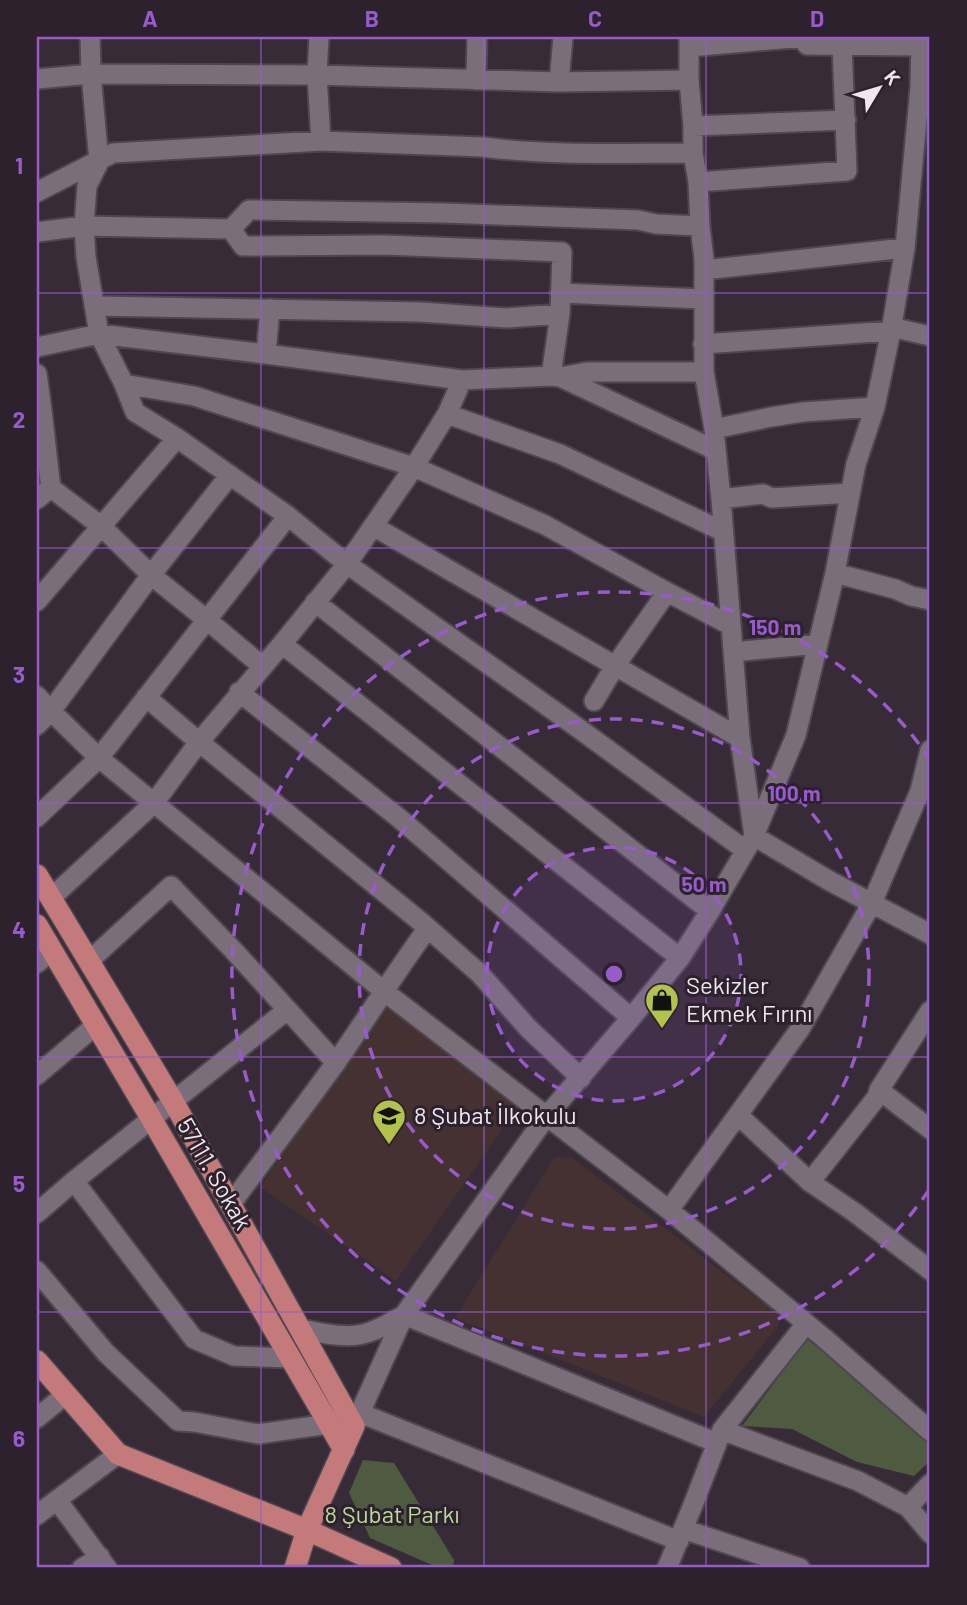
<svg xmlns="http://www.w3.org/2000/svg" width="967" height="1605" viewBox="0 0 967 1605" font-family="Barlow,sans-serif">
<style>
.education{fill:#453131}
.green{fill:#4f5b41}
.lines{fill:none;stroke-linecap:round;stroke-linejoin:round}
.minor-casing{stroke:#4f4750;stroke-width:23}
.major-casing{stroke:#4f4750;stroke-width:24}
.minor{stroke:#7b6e7b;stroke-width:19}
.major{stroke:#c47a7a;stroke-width:21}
.grid{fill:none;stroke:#985bcb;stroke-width:2;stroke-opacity:0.55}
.ring{fill:none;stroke:#985bcb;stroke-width:3.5;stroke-dasharray:12 9}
.labels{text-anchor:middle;stroke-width:6;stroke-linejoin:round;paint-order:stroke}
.poi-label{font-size:24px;fill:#eee7ef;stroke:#2c212c;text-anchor:start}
.street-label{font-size:24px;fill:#eee7ef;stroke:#2c212c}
.park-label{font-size:24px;fill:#bbda98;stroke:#2c212c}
.centre{fill:#985bcb;stroke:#2c212c;stroke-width:3.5}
.ring-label{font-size:21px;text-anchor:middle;font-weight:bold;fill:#985bcb;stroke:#2c212c;stroke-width:6;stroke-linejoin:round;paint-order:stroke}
.neatline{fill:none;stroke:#985bcb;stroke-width:2.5}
.grid-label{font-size:23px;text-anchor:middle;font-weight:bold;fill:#985bcb}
</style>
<rect width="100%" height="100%" fill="#362b36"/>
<path class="education" d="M386,1006L519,1105L396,1281L260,1187Z
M571,1157L778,1314L779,1325L704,1417L455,1318L554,1158Z"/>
<path class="green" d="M807,1339L930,1434L929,1462L914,1476L857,1462L792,1429L742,1426Z
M363,1460L394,1463L454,1560L453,1568H439L370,1538L349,1493Z"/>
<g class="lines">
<g class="minor-casing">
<path id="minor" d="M90,37L91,74L99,162L87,186L84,226L86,257L99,334L124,384L135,412L177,438L288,516L347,564L574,725L745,850
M319,37L317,75L321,141
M689,37V80L693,126V153L698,182L700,226L704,259V372L714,429L721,499L740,738L754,836L828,880L930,934
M808,37L807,45L920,46
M689,47L803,37
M37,79L91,74L317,75L559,82L689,80
M476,80L477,37
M559,82L563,37
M693,126L846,120
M698,182L847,171L842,45
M37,192L113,153L321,141L483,147C552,156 623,153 693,153
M231,229L249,210L444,213L638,220L656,224L700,226
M231,229L243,246L385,245L562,252L560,314L551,376
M37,232L84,226L231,229
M704,270L905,248
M560,293L704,299
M94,306L420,312L506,318L560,314
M891,327L930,336
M703,344L891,331
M37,347L99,334L266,354L462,380
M266,354L270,309
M37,374C43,412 46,450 51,488L101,526L151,575L207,620L262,666
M560,377L715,450
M124,384L194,396L414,467L545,525L667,592L730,625
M447,414L560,454L722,531
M714,429L771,417L803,412L875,407
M37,499L51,488
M721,499L763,494L772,498L850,493
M373,526L740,738
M835,573L895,589L911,596L930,600
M37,601L177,438
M315,602L710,911
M282,644L680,958
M733,652L818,644
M239,692L399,818L631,1018
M37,696L51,711L99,758L385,992L669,1210L824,1338L930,1431
M146,697L199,742L421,922L479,973L528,1028L581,1078
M594,701L615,666L667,592
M37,725L51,711L151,575L230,475
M37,817L99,758L288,516
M51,898L154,803L199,742L282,644L347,564L414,467L447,414L462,380L551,376L560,377L587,372H704
M89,961L171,886L234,951L336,1063
M37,963L52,951
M37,1075L96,1025
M879,1090L930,1129
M738,1115L810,1182L854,1212L930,1270
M74,1181L194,1339L234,1356L290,1358
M810,1182L877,1097L879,1090L930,1011
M231,1204C266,1156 302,1110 337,1061C368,1017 396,971 428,928
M669,1210L800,1029L872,903L920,791L930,750
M37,1213L74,1181L287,1010
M37,1271L106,1353L178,1421L194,1422L258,1434L329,1424
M300,1329C319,1332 343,1339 363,1334C378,1331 391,1322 404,1315L717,1443
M360,1413L679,1541
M37,1418L65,1395
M354,1426L404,1315L546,1117L631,1018L680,958L710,911L754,836L796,735L835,573L856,464L875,407L891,331L905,248L920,87L921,37
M722,1430L858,1481L908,1507L930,1533
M57,1500L107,1568
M908,1507L930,1484
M37,1515L118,1454
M683,1529L800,1568
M82,1568L100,1557
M667,1568L693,1505L722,1430L806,1324"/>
</g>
<g class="major-casing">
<path id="major" d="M37,875L173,1101L354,1426L307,1530L295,1568
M37,925L151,1118L344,1450
M37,1361L118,1454L307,1530L391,1568"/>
</g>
<use href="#minor" class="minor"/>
<use href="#major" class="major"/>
</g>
<path class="grid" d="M261,37V1568M484,37V1568M706,37V1568M37,293H930M37,548H930M37,803H930M37,1057H930M37,1312H930"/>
<circle cx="614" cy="974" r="127" fill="#985bcb" fill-opacity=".12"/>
<g class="ring">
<circle cx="614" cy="974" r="127"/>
<circle cx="614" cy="974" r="255"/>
<path d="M929 1190A382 382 0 1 1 929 758"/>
</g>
<defs>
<g id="shop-pin" transform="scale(1.75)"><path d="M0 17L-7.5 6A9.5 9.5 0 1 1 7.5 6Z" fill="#b3c24b" stroke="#2c212c"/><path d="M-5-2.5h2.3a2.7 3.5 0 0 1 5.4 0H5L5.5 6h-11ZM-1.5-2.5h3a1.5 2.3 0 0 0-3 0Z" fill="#111"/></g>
<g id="school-pin" transform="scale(1.75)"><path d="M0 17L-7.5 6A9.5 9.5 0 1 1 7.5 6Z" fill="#b3c24b" stroke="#2c212c"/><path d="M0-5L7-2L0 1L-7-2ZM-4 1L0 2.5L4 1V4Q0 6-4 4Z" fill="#111"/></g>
</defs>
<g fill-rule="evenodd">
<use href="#shop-pin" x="662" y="1000"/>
<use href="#school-pin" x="389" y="1116"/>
</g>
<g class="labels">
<g class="poi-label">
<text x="686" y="994">Sekizler<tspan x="686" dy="28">Ekmek Fırını</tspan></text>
<text x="414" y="1124">8 Şubat İlkokulu</text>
</g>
<g class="street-label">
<text transform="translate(214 1174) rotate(60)" y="8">57111. Sokak</text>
</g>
<g class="park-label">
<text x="392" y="1523">8 Şubat Parkı</text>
</g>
</g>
<circle cx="614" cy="974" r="10" class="centre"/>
<g class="ring-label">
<text x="775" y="635">150 m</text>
<text x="794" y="801">100 m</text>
<text x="704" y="892">50 m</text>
</g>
<rect width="967" height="1605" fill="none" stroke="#2c212c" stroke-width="77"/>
<g transform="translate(879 88) rotate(52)" stroke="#2c212c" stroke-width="5" paint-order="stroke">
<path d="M0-5L12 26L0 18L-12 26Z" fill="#eee7ef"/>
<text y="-10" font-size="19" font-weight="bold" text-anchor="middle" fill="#eee7ef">K</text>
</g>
<rect x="38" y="38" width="890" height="1528" class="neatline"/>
<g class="grid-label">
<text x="150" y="27">A</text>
<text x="372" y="27">B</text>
<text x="595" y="27">C</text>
<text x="817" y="27">D</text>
<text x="19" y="174">1</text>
<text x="19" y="428">2</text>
<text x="19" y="683">3</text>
<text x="19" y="938">4</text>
<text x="19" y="1192">5</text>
<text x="19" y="1447">6</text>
</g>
</svg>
